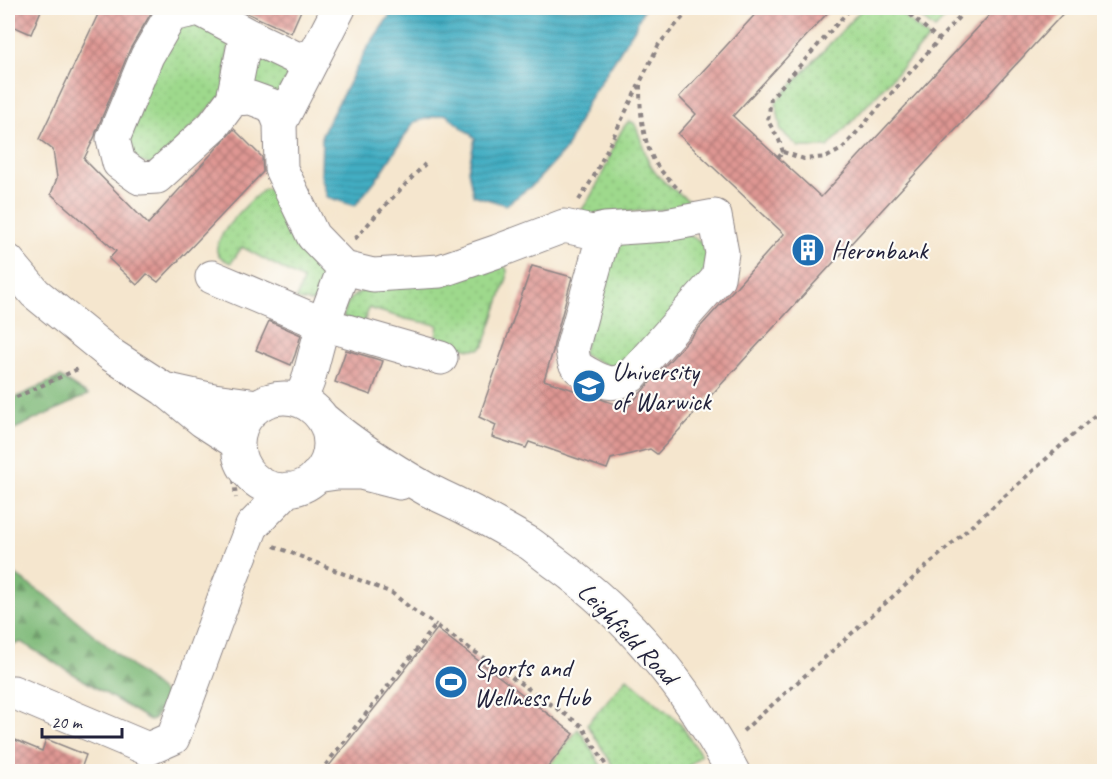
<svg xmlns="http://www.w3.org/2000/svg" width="1112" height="779" viewBox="0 0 1112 779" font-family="Caveat,sans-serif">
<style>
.grass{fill:url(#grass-dots);stroke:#607e64;stroke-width:1.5}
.forest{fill:url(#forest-firs);stroke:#506e5a;stroke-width:1.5}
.water{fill:url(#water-rules);stroke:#32687e;stroke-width:1.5}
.building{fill:url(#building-cross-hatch)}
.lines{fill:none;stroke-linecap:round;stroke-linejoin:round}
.minor-casing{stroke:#8c8484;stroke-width:35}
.path{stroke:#8c8484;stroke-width:4;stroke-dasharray:4.5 4.5;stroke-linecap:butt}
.minor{stroke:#fff;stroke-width:33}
.labels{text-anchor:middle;stroke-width:4.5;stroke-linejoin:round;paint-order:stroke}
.poi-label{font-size:26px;fill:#22223b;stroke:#fdfcf7;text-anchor:start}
.street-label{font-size:26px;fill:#22223b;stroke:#fdfcf7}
</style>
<defs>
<pattern id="grass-dots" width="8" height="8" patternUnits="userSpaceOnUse" patternTransform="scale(1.5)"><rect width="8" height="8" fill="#9ed98c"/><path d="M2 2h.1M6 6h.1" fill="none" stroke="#88ba7a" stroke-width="1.8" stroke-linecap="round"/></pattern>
<pattern id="forest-firs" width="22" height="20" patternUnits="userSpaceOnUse" patternTransform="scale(1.5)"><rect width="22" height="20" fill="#7eb978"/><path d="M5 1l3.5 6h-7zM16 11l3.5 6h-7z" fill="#679664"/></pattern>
<pattern id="water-rules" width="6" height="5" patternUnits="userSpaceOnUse" patternTransform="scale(1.5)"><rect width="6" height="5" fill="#42adc2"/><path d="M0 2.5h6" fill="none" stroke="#378c9f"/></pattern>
<pattern id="building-cross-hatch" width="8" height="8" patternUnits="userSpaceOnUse" patternTransform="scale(1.5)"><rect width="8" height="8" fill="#df9793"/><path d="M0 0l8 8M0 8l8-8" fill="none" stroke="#b47b79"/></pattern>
</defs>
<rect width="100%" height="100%" fill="#fdfcf7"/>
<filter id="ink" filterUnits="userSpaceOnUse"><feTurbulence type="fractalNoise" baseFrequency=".0167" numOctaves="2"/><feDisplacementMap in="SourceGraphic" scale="12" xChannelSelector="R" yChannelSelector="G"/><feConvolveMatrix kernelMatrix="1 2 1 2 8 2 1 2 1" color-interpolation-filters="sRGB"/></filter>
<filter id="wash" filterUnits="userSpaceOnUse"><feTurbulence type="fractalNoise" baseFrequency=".008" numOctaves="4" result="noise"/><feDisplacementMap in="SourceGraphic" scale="24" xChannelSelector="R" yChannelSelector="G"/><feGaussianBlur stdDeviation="1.35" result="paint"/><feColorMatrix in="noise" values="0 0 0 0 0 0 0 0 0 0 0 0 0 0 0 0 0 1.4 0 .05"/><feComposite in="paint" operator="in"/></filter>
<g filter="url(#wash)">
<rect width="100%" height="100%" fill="#f5e6ce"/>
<path class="grass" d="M863,8H894L929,38L828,147H799L781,131L776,102Z
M909,8H955L935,29Z
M193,16L230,34L224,93L154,166L126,157L133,113L175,22Z
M247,47L293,70L277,94L250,87Z
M629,121C631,122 632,122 634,123C637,125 646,157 649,163C659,182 679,193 695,205L696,208L584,214L581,211C589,200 595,189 601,177C608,163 618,130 629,121Z
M264,189H270L275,195L328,271L319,303L296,300L303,280L242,247L231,263C226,261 219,258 217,252C213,236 252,199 264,189Z
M685,234C708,243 707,243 712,267L623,373L582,354L618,237Z
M503,264L507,270V278L484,345L479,349H471L435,343L438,325L406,319L369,308L363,325L343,317C347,302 347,299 362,291Z
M627,678L680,723L701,755L683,771H616L587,724Z
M578,729L583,735L604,771H545Z"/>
<path class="forest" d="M60,377L88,395L8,432V401Z
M8,570L51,599L172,700L151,721L21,642L8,647Z"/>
<path class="water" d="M395,8H644L635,28L588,101L566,149L534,184L506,205L473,195L468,170L475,138L445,114L414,122L381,173L355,206L327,197L321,176L322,134L367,48Z"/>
<g id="blocks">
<path class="building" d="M8,8H42L31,34L8,24Z
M101,8H154L130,49L96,132L95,136L84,159L148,224L234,129L262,157L263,172L158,282L147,274L137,285L109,259L116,251L51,194L57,178L53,150L39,139Z
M236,8H302L291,33Z
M761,8H832L733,116L821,197L996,8H1068L657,454L650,449L611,459L607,469L529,442L526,448L492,437L496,425L479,417L532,266L572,277L554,344L553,351L544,380L627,408L784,234L678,134L696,114L679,97Z
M269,321L301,335L295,355L291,365L256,350Z
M346,350L383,361L371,395L335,382Z
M437,629L574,734L545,771H325Z
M8,737L42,751L46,739L86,755L82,766L91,770V771H8Z"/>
</g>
</g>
<g filter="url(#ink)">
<use href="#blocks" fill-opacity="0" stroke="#8c8484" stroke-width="1.5"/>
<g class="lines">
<g class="minor-casing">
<path id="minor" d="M339,8L280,123L281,169L313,236L344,268
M233,99L246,34
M280,123L273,106L251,98L233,99L213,126L157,177L140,178L119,163L113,139L147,56L171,15L199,9L246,34L298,59L314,55
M8,261L35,293L110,354L164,389L203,421L237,443
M212,277L323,324L441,358
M169,390L214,400L258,406
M238 444a46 46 0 1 1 92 0a46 46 0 1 1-92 0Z
M300,401L308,381L323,324L344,268L373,275L440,271L498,251L564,226L592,232L605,229L572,349C573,355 573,362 578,367C580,370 587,373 590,375C606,384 615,386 631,376L718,278L722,253L715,216L666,225L605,229
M323,419C355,446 391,469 428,490C442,497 456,503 469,510C489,520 509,532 529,543C539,550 548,558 558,565C632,619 690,692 733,772
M316,476L337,473H361L400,483
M13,692L148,749L173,738L229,585L252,526L288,489"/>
</g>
<path class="path" d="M903,8L938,39
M640,85C640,112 642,140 656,164C662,173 671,181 678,189L681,191
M783,152L804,159L827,157L842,149L967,8
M783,152L779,140L768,121L771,98L851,8
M778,158L783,152
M579,200L593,178L659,44L691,8
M355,239L378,213L425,164
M8,401L80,368
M231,471L234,479L236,498
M274,546L392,593L413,610L436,625
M743,731L1104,407
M320,772L436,625L582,726L610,772"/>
<use href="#minor" class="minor"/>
</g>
</g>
<defs>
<g id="building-disc" transform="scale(1.725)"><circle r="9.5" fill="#1f6fb2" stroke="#fdfcf7"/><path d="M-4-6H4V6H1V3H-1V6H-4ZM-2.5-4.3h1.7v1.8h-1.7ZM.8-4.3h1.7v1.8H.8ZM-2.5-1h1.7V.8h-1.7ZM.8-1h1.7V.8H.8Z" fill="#fff"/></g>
<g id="university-disc" transform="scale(1.725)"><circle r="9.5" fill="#1f6fb2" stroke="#fdfcf7"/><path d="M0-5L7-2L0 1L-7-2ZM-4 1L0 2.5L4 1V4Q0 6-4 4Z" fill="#fff"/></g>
<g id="stadium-disc" transform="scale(1.725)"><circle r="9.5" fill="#1f6fb2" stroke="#fdfcf7"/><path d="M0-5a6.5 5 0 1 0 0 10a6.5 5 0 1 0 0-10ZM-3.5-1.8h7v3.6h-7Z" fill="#fff"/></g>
</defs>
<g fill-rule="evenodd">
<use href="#building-disc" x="808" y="250"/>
<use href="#university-disc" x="589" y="386"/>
<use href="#stadium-disc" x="451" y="682"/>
</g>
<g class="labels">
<g class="poi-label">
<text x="831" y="259">Heronbank</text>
<text x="612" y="380">University<tspan x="612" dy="30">of Warwick</tspan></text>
<text x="474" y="676">Sports and<tspan x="474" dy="30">Wellness Hub</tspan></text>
</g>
<g class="street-label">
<text transform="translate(628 633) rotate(46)" y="9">Leighfield Road</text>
</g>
</g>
<rect width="1112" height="779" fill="none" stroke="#fdfcf7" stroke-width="30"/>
<path d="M42 728v9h80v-9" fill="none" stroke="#22223b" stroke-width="3"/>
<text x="51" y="728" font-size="18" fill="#22223b" stroke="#fdfcf7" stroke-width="4.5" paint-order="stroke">20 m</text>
</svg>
